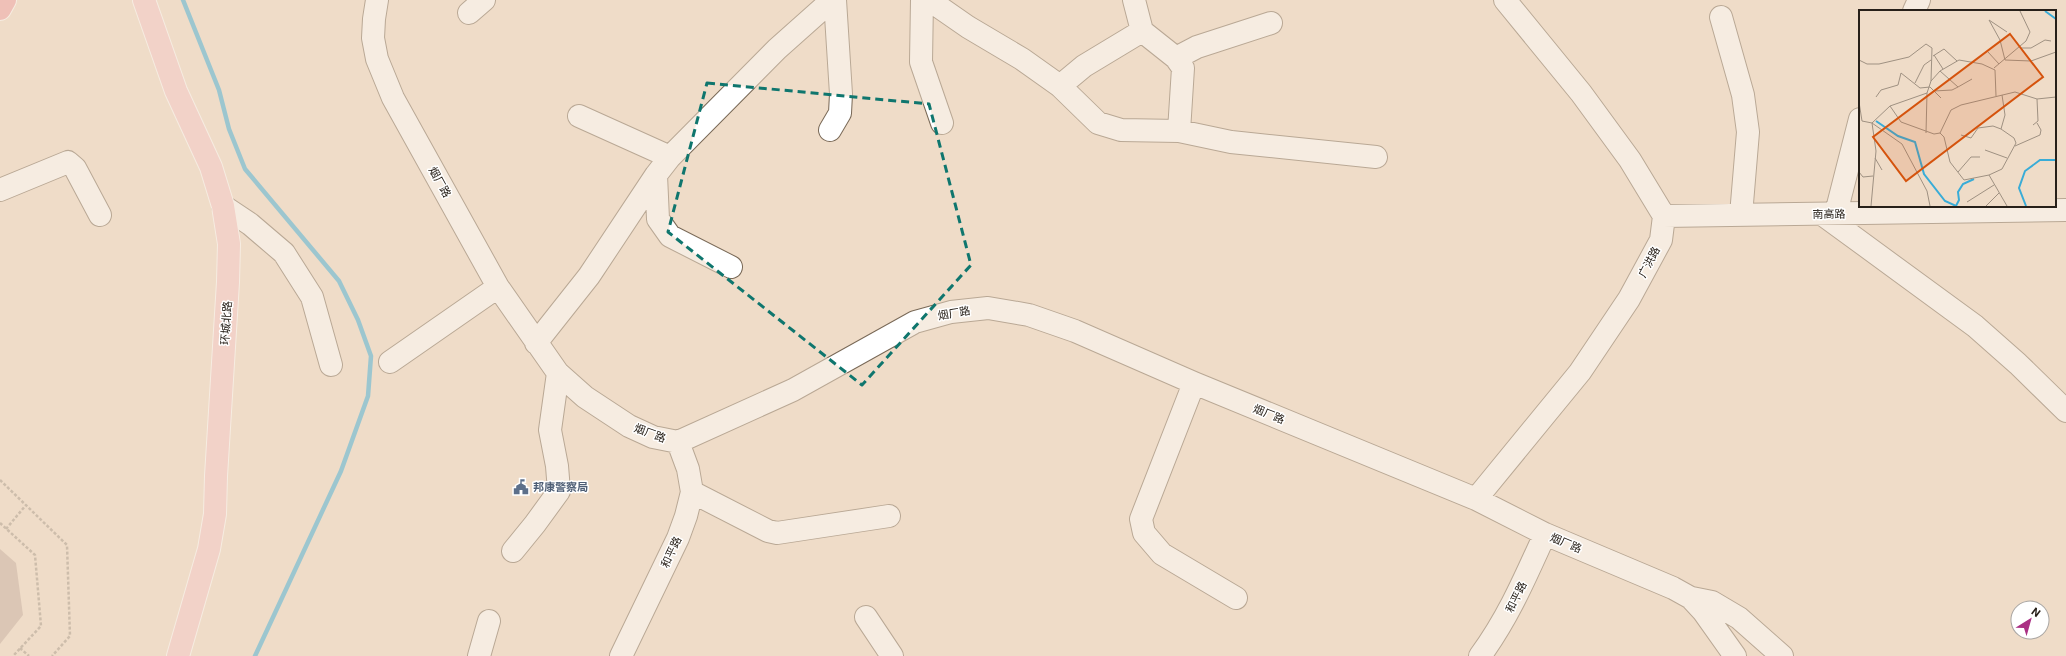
<svg xmlns="http://www.w3.org/2000/svg" width="2066" height="656" viewBox="0 0 2066 656" font-family="Roboto,'Noto Sans SC',sans-serif">
<style>
.lines{fill:none;stroke-linecap:round;stroke-linejoin:round}
.stream{stroke:#39acd7;stroke-width:4.5}
.building{fill:#c4ac9e}
.minor-casing{stroke:#796957;stroke-width:24}
.major-casing{stroke:#fff;stroke-width:24}
.highway-casing{stroke:#fff;stroke-width:24}
.path{stroke:#a59788;stroke-width:2.5;stroke-dasharray:3 2;stroke-linecap:butt}
.minor{stroke:#fff;stroke-width:22}
.major{stroke:#f6c5c8;stroke-width:22}
.highway{stroke:#f09ea3;stroke-width:22}
.marked{fill:none;stroke:#0f766e;stroke-width:3;stroke-dasharray:8 5;stroke-linejoin:round}
.labels{text-anchor:middle;stroke-width:3;stroke-linejoin:round;paint-order:stroke}
.street-label{font-size:11px;fill:#272019;stroke:#fff}
.service-label{font-size:11px;font-weight:bold;fill:#4e5e75;stroke:#fff;text-anchor:start}
.inset-river{fill:none;stroke:#39acd7;stroke-width:2}
.inset-road{fill:none;stroke:#9f9182;stroke-width:1}
.view{fill:#d5530d;fill-opacity:0.15;stroke:#d5530d;stroke-width:2}
.inset-edge{fill:none;stroke:#272019;stroke-width:2}
</style>
<rect width="100%" height="100%" fill="#efdcc8"/>
<g class="lines">
<path class="stream" d="M183,0L219,90L229,129L245,169L339,281L358,320L371,356L368,396L341,471L255,656"/>
</g>
<path class="building" d="M0,549L16,563L23,615L0,644Z"/>
<g class="lines">
<g class="minor-casing">
<path id="minor" d="M377,0L374,19L373,38L377,59L393,98L498,287L558,373L585,397L629,426L653,437L678,442L793,390L915,322L951,312L988,308L1029,315L1075,331L1194,383L1476,499L1545,534L1673,588L1691,598L1703,611L1735,656
M922,0L921,62L942,123
M929,0L968,27L1022,59L1060,86L1098,123L1121,130L1179,131
M1134,0L1142,31L1176,58L1183,68L1179,131L1231,142L1376,157
M1914,11L1919,0
M469,13L484,0
M1721,17L1743,95L1748,132L1741,215
M1176,58L1197,47L1271,23
M1060,86L1084,66L1142,31
M579,116L670,157
M830,130L840,113L841,94L835,0
M656,175L658,219L670,236L731,267
M0,190L68,162L75,168L100,215
M223,206L250,224L284,253L312,297L331,365
M1836,213L1860,119
M1822,214L1975,326L2018,364L2066,411
M1664,216L2066,210
M536,343L589,276L656,175L670,157L777,49L832,0
M390,362L498,287
M1194,383L1141,519L1144,533L1162,554L1236,598
M692,492L768,531L777,533L889,516
M1476,499L1580,372L1629,299L1661,240L1664,216L1630,160L1581,93L1505,0
M513,551L535,524L559,491L557,466L550,430L558,373
M1692,598L1712,602L1739,618L1782,656
M866,617L892,656
M479,656L489,621
M621,656L678,538L686,516L692,492L688,469L678,442
M1480,656C1508,618 1525,578 1545,534"/>
</g>
<g class="major-casing">
<path id="major" d="M144,0L176,91L211,167L223,206L229,244L228,282L216,476L215,514L209,549L178,656"/>
</g>
<g class="highway-casing">
<path id="highway" d="M0,9L5,0"/>
</g>
<path class="path" d="M0,480L67,545L70,636L52,656
M0,523L35,555L41,626L13,656
M6,529L26,505
M20,648L29,656"/>
<use href="#minor" class="minor"/>
<use href="#major" class="major"/>
<use href="#highway" class="highway"/>
</g>
<path d="M0 0H2066V656H0ZM707,83L929,104L971,265L862,385L668,232Z" fill="#efdcc8" fill-opacity=".55" fill-rule="evenodd"/>
<path class="marked" d="M707,83L929,104L971,265L862,385L668,232Z"/>
<defs>
<g id="civic-bare" transform="scale(1.2)"><path d="M-.6-6.5H3V-4.5H.6V-3L4-1V1h2V6H-6V1h2V-1L-.6-3ZM-1.2 2.5V6h2.4V2.5Z" fill="#5c6f8a" stroke="#fff" stroke-width="2.5" paint-order="stroke"/></g>
</defs>
<g fill-rule="evenodd">
<use href="#civic-bare" x="521" y="487"/>
</g>
<g class="labels">
<g class="street-label">
<text transform="translate(440 182) rotate(61)" y="4">烟厂路</text>
<text transform="translate(1829 214) rotate(-1)" y="4">南高路</text>
<text transform="translate(1649 262) rotate(-62)" y="4">广洪路</text>
<text transform="translate(954 313) rotate(-10)" y="4">烟厂路</text>
<text transform="translate(226 323) rotate(-86)" y="4">环城北路</text>
<text transform="translate(1269 414) rotate(22)" y="4">烟厂路</text>
<text transform="translate(650 433) rotate(20)" y="4">烟厂路</text>
<text transform="translate(1566 543) rotate(23)" y="4">烟厂路</text>
<text transform="translate(671 552) rotate(-65)" y="4">和平路</text>
<text transform="translate(1516 597) rotate(-64)" y="4">和平路</text>
</g>
<g class="service-label">
<text x="533" y="491">邦康警察局</text>
</g>
</g>
<g transform="translate(1859 10)">
<rect width="197" height="197" fill="#efdcc8"/>
<path class="inset-river" d="M186,1L197,9M17,111L39,126L56,132L65,164L86,191L97,196L100,190L99,182L104,174L115,169M167,196L160,178L166,161L181,150H197"/>
<path class="inset-road" d="M162,38H172L186,30L192,31M129,42L140,54M75,45L84,59M74,46L85,39L98,51M0,50L8,54H20L50,47L67,34L73,38L72,71L68,83L31,96L13,113L17,141L12,196M146,50L141,30L130,10L148,22M146,50L172,51L197,42M135,58L167,31L171,22L161,1M81,61L99,77L113,69M72,71L81,61L100,50L123,54L136,60L137,86M56,73L65,55L72,50M75,81L93,80L99,77M17,87L22,80L39,75L42,63L61,78L71,77L82,88M0,92L3,111L13,113M31,96L42,112L75,124L81,123L92,100L102,95L156,82L178,89L197,87M13,113L43,134L68,181L71,196M174,115L179,111L178,89M67,123L68,83M81,123L85,127L91,152L105,170L130,165L143,159L157,133L155,128L142,119L146,105L143,85M102,125L112,128L119,118L134,116L142,119M156,136L181,125L182,120L178,113M126,140L148,148M16,148L23,160M0,162L4,167L14,166M99,162L112,147H121M130,165L148,196M108,192L135,175M127,196L140,183"/>
<path class="view" d="M151,24L184,67L47,171L14,127Z"/>
<rect width="197" height="197" class="inset-edge"/>
</g>
<g transform="translate(2030 620) rotate(37)"><circle r="19" fill="#ffffff" stroke="#a9a6a3"/>
<path d="M0-3L7 15L0 10L-7 15Z" fill="#aa3084"/>
<text y="-6" font-size="11" font-weight="bold" text-anchor="middle" fill="#272019">N</text>
</g>
</svg>
